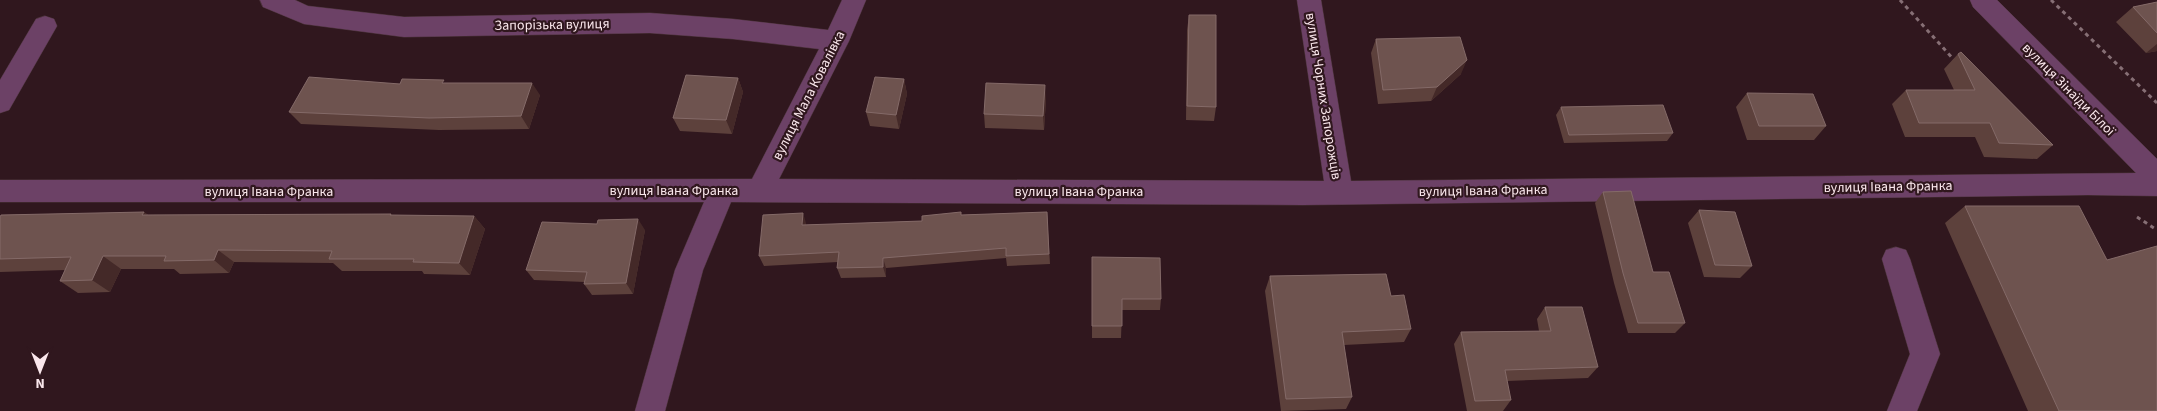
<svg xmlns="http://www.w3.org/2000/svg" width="2157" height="411" viewBox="0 0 2157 411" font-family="'Source Sans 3',sans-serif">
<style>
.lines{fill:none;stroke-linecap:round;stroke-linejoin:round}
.minor-casing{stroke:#4c343b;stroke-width:1}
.path{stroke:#866f75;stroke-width:3;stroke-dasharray:4 4;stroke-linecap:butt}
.minor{fill:#6c4166;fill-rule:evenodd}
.wall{fill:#5d413c}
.shaded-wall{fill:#442928}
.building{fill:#6e534f;stroke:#846a68}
.labels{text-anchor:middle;stroke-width:4.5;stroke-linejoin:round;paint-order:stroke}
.street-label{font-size:14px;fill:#fae7ec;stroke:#30171e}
</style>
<rect width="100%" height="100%" fill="#30171e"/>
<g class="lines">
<g class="minor-casing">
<path id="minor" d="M260,0H295L308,6L404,17L650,13L733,19L828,30L842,0H866L849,41L779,179L1324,181L1297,0H1321L1351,181L2136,173L1973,7L1970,0H1997L2157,159V196L2088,195L1303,205L731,202L703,270L665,411H635L675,270L704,202H0V180L752,179L819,49L733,39L650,33L404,37L304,24L263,7Z
M45,16L54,19L57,26L9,110L0,113V80L36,19Z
M1896,247L1906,250L1910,259L1940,354L1917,411H1887L1910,354L1882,259L1886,250Z"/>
</g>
<path class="path" d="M1900,0L1956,62
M2051,0L2157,103
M2137,217L2157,230"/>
<use href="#minor" class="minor"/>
</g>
<path class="wall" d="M2157,2V51L2146,53L2116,22L2133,7Z
M1189,15L1216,107L1214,121L1186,120L1187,30Z
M1376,39L1461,74L1431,101L1378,104L1371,53Z
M1958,54L2053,145L2037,159L1984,157L1975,137H1905L1892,104L1906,90H1954L1944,69Z
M738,78L743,92L732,134L680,131L673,118Z
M904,79L907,94L899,129L870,126L866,112Z
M446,83L540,95L529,129L439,130L301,124L289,112L400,84Z
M1747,93L1826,126L1814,140H1747L1736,107Z
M1046,99L1044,130L985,128L984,114Z
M1561,107L1673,133L1667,141L1564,143L1556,115Z
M1603,192L1685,323L1675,333H1628L1614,283L1595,203Z
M1965,206L2107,260L2157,411H2028L1945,223Z
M1699,210L1752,266L1740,278L1704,277L1688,223Z
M144,212L148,215L391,214L392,215L474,216L485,229L470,275L424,274L422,271H342L333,263L234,262L229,273L180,274L174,269H121L110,292L78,293L60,281L65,270L0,272V217Z
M1047,212L1050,264L1007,266L1006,258L886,268V277L841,278L837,268L838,262L764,266L759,256L806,223V225L922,221L961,215Z
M645,230L633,294L592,295L584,284L585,282L534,280L526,270Z
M1092,257L1161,299L1160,310H1122L1121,338H1092Z
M1270,276L1391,296L1411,329L1404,342L1344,345L1352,397L1346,409L1281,411L1265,291Z
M1545,307L1598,367L1588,378L1507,381L1511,400L1503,411H1467L1454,344L1461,332L1539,331L1537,319Z"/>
<path class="shaded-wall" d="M2157,44V51L2146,53Z
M1467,60L1461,74L1431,101L1437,87Z
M738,78L743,92L732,134L726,120Z
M904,79L907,94L899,129L896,115Z
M532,83L540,95L529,129L521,116Z
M1045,85L1046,99L1044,130L1043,116Z
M144,212L160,224L142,215Z
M803,213L806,223V236L802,225Z
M474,216L485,229L470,275L459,263Z
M638,219L645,230L633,294L626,283Z
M218,250L234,262L229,273L214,260Z
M103,256L121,269L110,292L92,280Z
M883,258L886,268V277L883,267Z"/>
<path class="building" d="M2157,2V33L2133,7Z
M1189,15H1216V107L1187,106Z
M1460,37L1467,60L1437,87L1383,90L1376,39Z
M1961,52L2053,145L1999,143L1990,123H1919L1906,90H1975L1958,54Z
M686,75L738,78L726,120L673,118Z
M309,77L400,84L402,79L444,80L442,83H532L521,116L429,118L289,112Z
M875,77L904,79L896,115L866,112Z
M986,83L1045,85L1043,116L984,114Z
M1747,93L1813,94L1826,126H1759Z
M1663,105L1673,133L1569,135L1561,107Z
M1631,191L1653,272H1669L1685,323H1638L1623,273L1603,192Z
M1965,206H2079L2107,260L2157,246V411H2059Z
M1699,210L1735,212L1752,266L1715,265Z
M144,212L142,215L391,214L390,215L474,216L459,263L413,262L414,259H329L332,251L218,250L214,260L164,261L166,256H103L92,280L60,281L71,257L0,259V217L1,215Z
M961,212V215L1047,212L1049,254L1006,256V248L883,258V267L837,268L839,252L759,256L763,215L803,213L802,225L922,221V216Z
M638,219L626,283L584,284L587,272L526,270L542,222L597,224L598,220Z
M1092,257L1160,258L1161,299H1122V326H1092Z
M1386,274L1391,296L1404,295L1411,329L1342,332L1352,397L1286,399L1270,276Z
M1545,307H1582L1598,367L1505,370L1511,400L1475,401L1461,332L1551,331Z"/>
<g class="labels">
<g class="street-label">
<text transform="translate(552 24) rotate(-1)" y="5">Запорізька вулиця</text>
<text transform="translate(2069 89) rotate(45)" y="5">вулиця Зінаїди Білої</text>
<text transform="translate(808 95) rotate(-63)" y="5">вулиця Мала Ковалівка</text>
<text transform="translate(1324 96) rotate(81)" y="5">вулиця Чорних Запорожців</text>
<text transform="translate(1888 186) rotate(-1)" y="5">вулиця Івана Франка</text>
<text x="674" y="195">вулиця Івана Франка</text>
<text transform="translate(1483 190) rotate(-1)" y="5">вулиця Івана Франка</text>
<text x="269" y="196">вулиця Івана Франка</text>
<text x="1079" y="196">вулиця Івана Франка</text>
</g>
</g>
<g transform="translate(40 371) rotate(180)" stroke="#30171e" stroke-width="4" paint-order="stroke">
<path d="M0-4L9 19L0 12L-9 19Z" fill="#fae7ec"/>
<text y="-8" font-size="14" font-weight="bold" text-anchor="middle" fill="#fae7ec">N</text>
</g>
</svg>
